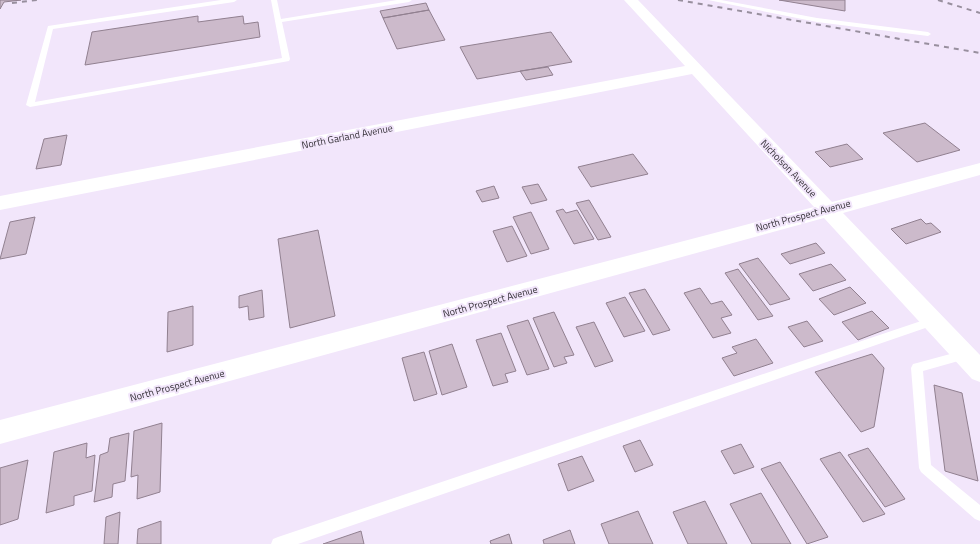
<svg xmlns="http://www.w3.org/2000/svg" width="980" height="544" viewBox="0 0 980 544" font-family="'Titillium Web',sans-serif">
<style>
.building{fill:#ccbacb;stroke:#918090}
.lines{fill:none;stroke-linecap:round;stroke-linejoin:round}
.lane{fill:#fff;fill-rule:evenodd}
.street{fill:#fff;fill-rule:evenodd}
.rail{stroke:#988f9e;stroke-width:2;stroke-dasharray:5 5;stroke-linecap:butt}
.labels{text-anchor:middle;stroke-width:4;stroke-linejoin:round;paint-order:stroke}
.street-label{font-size:10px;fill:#343037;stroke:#f2e6fb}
</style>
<rect width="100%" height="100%" fill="#f2e6fb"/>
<path class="building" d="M0,0H21L4,2L0,9Z
M779,0H845V11Z
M426,3L429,10L383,18L380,11Z
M429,10L445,40L397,49L383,18Z
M198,16V22L243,16L244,24L258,22L260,37L85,65L92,32Z
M551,32L572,62L477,79L460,47Z
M548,67L553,75L526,80L520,71Z
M925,123L960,150L917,162L883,133Z
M67,135L61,165L36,169L44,139Z
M847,144L863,159L830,167L815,152Z
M633,154L648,174L591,187L578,167Z
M538,184L547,200L531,204L522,187Z
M494,186L499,198L482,202L476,191Z
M589,200L611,237L598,240L576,203Z
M563,209L566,213L577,210L594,239L574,244L556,211Z
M531,212L549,249L531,254L513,217Z
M35,217L26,254L0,259L10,222Z
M921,219L926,224L931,223L941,232L906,244L891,229Z
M512,226L527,256L507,262L493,231Z
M318,230L335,316L290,328L278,239Z
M816,243L825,253L790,264L781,254Z
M758,258L790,299L770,305L739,264Z
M831,264L846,280L813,291L799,274Z
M738,269L773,316L758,320L725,273Z
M850,287L866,303L834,315L819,299Z
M700,288L711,304L722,301L732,315L721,318L731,333L713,338L684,293Z
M645,289L670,330L653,335L629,293Z
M262,290L264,317L249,320L248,306L239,308V296Z
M625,297L645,331L624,337L606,303Z
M193,306V345L167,352L168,312Z
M872,311L889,328L858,340L842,322Z
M554,312L574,355L564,357L567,363L554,367L533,318Z
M528,320L549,369L527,375L507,326Z
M807,321L823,341L804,347L788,327Z
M594,322L613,361L595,367L576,327Z
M501,333L516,371L505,374L508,382L493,386L476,340Z
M756,339L773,363L734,376L722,358L737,353L732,347Z
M452,344L467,387L442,395L429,351Z
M424,352L437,394L414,401L402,358Z
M872,354L884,368L874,427L861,432L815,372Z
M934,385L962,393L978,481L945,471Z
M162,423L160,492L137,499L138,475L131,477L134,431Z
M129,433L125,481L113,484L112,497L94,502L100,455L108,452L110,438Z
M640,440L653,465L635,472L623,446Z
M87,443L86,458L95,455L92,491L74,496V505L46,513L54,452Z
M741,444L754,467L734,474L721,451Z
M868,448L905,499L885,507L848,455Z
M840,452L885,514L863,522L820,459Z
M582,456L594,481L568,491L558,464Z
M28,460L18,519L0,525V468Z
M780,462L828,537L807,544L761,469Z
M761,493L791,544H752L730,504Z
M705,501L727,544H688L673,512Z
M638,511L653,544H609L601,524Z
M120,512L118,544H104L106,517Z
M161,521V544H137L138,529Z
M570,530L575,544H544L543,540Z
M361,531L364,544H323Z
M509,534L512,544H491L490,541Z"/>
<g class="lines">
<path class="lane" d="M221,0H237L234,2L53,29L35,102L282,58L271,0H277L281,19L397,0H412L409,2L282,22L290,59L289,61L30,107L26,105L48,26Z
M708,0H721L817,18L928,32L931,34L928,36L817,22Z
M933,317L937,318L938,321L937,324L298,544H271L273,539L278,537Z
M965,350L969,352L971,355L969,358L923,371L931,465L980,505V521L975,519L921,472L919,468L911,368L913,364L917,363Z"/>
<path class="street" d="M624,0H638L832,202L980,163V175L843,213L980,355V382L972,379L824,218L0,444V420L814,207L692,74L0,210V196L685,66Z"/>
<path class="rail" d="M678,0L980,53
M938,0L980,13
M12,3L37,0"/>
</g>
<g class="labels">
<g class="street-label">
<text transform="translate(347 136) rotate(-11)" y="4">North Garland Avenue</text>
<text transform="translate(789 168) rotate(46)" y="4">Nicholson Avenue</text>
<text transform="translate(803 215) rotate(-15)" y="4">North Prospect Avenue</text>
<text transform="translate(490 301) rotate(-15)" y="4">North Prospect Avenue</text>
<text transform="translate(177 385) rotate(-15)" y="4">North Prospect Avenue</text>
</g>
</g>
</svg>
